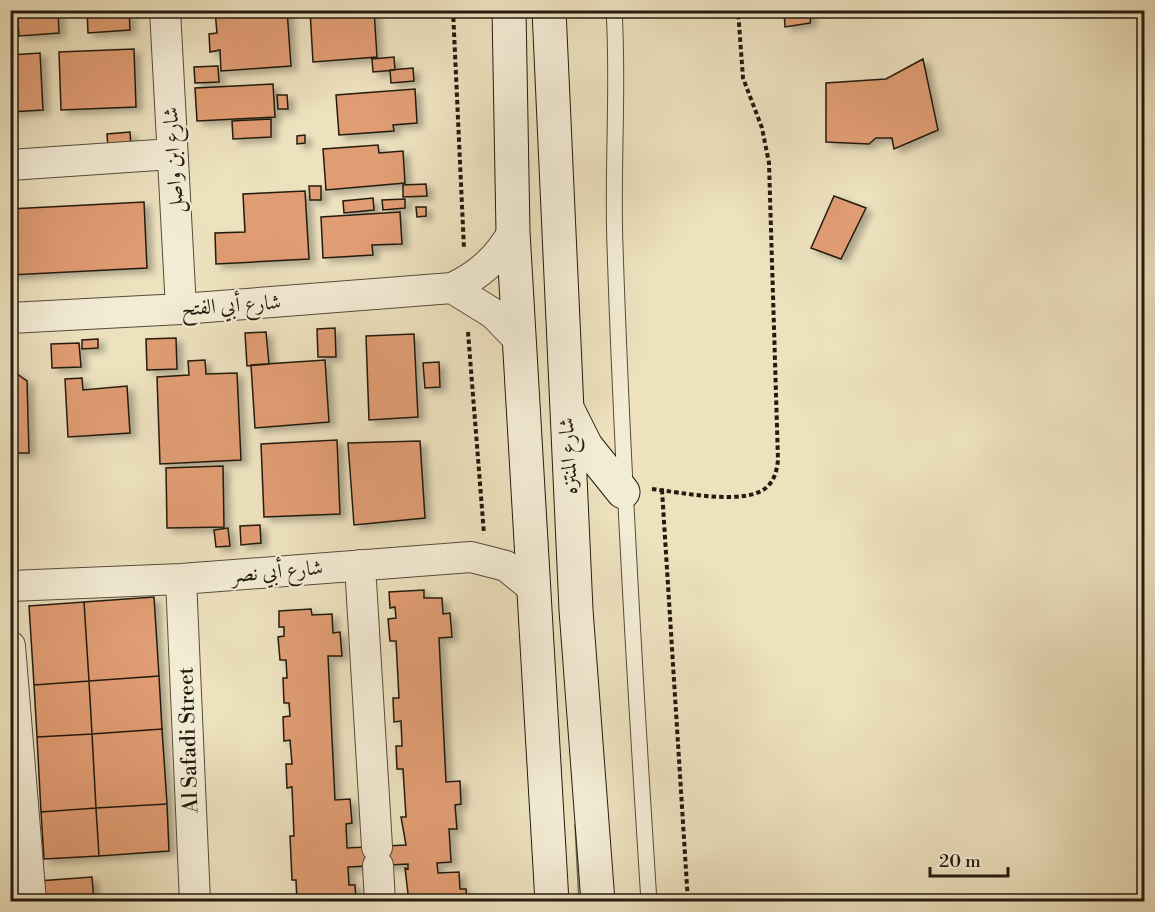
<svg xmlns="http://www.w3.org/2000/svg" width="1155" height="912" viewBox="0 0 1155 912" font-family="'Libre Bodoni',Amiri,serif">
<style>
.green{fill:#b4c495;stroke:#6c7052;stroke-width:1.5}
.building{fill:#e09c72;stroke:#241b10;stroke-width:1.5;filter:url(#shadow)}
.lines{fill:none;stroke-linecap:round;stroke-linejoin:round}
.service-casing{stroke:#564c3c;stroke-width:17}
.minor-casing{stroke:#564c3c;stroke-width:32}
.secondary-casing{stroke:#241b10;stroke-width:35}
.path{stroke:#241b10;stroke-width:4;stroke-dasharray:4.5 3;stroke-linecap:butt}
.service{stroke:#f3ecd5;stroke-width:15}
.minor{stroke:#f3ecd5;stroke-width:30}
.secondary{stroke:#f3ecd5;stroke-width:33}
.labels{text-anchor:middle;stroke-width:4.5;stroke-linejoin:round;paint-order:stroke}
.street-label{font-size:21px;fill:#241b10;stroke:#f3ecd5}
</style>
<defs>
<filter id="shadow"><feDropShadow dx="6" dy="4" stdDeviation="3" flood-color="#0004"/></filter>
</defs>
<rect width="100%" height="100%" fill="#ede1be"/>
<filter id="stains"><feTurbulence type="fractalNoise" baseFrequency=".00333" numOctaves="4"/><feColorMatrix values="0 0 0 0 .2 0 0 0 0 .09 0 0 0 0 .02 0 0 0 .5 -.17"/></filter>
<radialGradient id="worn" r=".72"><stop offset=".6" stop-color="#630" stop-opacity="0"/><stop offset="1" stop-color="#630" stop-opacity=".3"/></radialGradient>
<path class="green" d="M575,825H585L589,901H579Z"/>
<path class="building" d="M17,10H58L59,33L19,36Z
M87,10H129L130,30L88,33Z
M287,10L291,66L221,71L220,50L210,52L209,34L217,33L215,11Z
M310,10H374L377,57L313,62Z
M784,10H812L810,23L785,27Z
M134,49L136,107L61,110L59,52Z
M40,53L43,110L10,112V55Z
M394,57L395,70L373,72L372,59Z
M923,59L938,130L894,149L892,138H876L869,144L826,142V83L886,79Z
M218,66L219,82L195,83L194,67Z
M413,68L414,81L391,83L390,70Z
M273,84L275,117L197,121L195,88Z
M415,89L417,123L393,125L394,131L339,135L336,95Z
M277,95H287L288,109H278Z
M271,119V137L233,139L232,121Z
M130,132L131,148L108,149L107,134Z
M305,135V143L297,144V136Z
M378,145L379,153L403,151L405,183L326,190L323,149Z
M426,184L427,196L403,197V185Z
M309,186H321V200H310Z
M305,191L309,259L216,264L215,233L245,232L243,194Z
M834,196L866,208L841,259L811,248Z
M373,198L374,210L344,213L343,201Z
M405,199V208L383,210L382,200Z
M144,202L147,268L10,275V209Z
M416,207H426V216L417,217Z
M400,212L402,244L372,245L373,255L323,258L321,217Z
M335,328L336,357H318L317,329Z
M266,332L269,364L247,366L245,333Z
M414,334L418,417L369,420L366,336Z
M176,338L177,369L147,370L146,339Z
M98,339V348L82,349V340Z
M79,343L81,367L52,368L51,344Z
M205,360L206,374L237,373L241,460L160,464L157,377L189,375L188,361Z
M325,360L329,422L255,428L251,365Z
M439,362L440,387L425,388L423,363Z
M10,369L27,381L29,453H10Z
M82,378L83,390L127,386L130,433L68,437L65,379Z
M337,440L340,514L264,517L261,444Z
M420,441L425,518L354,525L348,443Z
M223,466L224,527L167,528L166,468Z
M260,525L261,543L241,545L240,526Z
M228,528L230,546L216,547L214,530Z
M424,590V598H442L443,614L450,613L452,637L439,638L446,782L460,781L461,804L455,805L457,829H449L451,862L437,863L438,873L459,872L460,889H466L467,902H409L405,868L408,869V864L348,867L349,885H355L356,902H297L296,880H292L290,836H294L292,787L287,788L286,764H292L290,740L284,741L283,717L290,716L289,703H284L283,678H287L286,660H280L278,637L284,636V627H279V611L311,609L312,615L332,614L333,633L340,632L342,656H328L335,800L350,799L352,823L346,824L347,848L406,845L401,817H406L403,769H397L396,746H402L401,721L394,722L393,698H399L396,641H390L388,619L396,618L395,607L390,608L389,592Z
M154,597L159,676L89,681L84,602Z
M84,602L89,681L34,685L29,606Z
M159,676L162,729L92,734L89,681Z
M89,681L92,734L37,737L34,685Z
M162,729L167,804L96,808L92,734Z
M92,734L96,808L41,812L37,737Z
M167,804L169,851L99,856L96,808Z
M96,808L99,856L44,859L41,812Z
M92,877L94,902H39L38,881Z"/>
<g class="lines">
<g class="service-casing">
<path id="service" d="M614,10C619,89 612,167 615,246C622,465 635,683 649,902"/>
</g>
<g class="minor-casing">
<path id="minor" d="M165,10L181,309
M10,165L172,154
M452,288L494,314L520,341
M10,318L181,309L452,288C480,275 498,258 513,232
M360,565L377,847
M181,579L195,902
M10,586L181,579L471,557L506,566L534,589
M10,646L31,902
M378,866L380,902"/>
</g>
<g class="secondary-casing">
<path id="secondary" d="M509,10L513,232L552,902
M549,10L576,610L598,902
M569,412L586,446L623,492"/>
</g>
<path class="path" d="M453,10L464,249
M468,332L484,534
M652,489C679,492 749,507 768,486C775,479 777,469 778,460L769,163L762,128L743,78L738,10
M662,490L688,902"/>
<use href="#service" class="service"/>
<use href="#minor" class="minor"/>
<use href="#secondary" class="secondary"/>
</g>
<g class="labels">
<g class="street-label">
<text transform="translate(173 160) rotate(-93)" y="7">شارع ابن واصل</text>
<text transform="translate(231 305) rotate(-4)" y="7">شارع أبي الفتح</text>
<text transform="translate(568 456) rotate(-93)" y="7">شارع المنتزه</text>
<text transform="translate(277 571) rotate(-5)" y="7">شارع أبي نصر</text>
<text transform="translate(188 740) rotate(-92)" y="7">Al Safadi Street</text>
</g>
</g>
<rect width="1155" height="912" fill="none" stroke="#ede1be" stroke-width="36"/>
<rect x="12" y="12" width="1131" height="888" fill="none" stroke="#241b10" stroke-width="3"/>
<rect x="18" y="18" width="1119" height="876" fill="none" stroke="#241b10" stroke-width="1.5"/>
<path d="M930 867v9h78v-9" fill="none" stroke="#241b10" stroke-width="3"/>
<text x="939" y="867" font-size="18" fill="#241b10" stroke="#f3ecd5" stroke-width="4.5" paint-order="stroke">20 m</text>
<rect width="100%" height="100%" filter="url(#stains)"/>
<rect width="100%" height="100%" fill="url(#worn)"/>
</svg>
